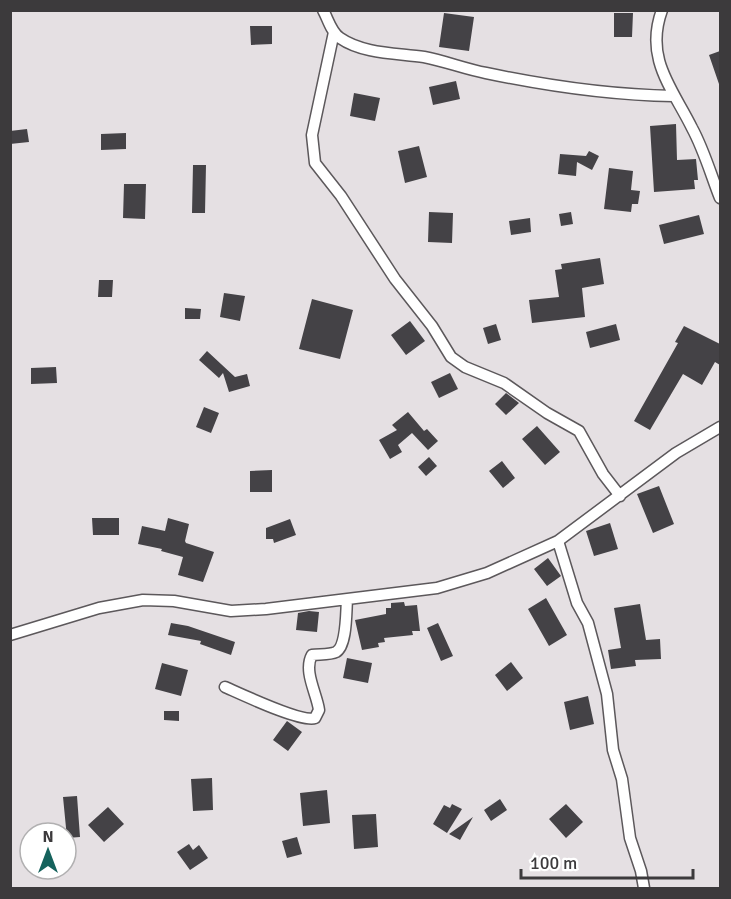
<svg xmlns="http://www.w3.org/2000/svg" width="731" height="899" viewBox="0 0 731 899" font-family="Signika,sans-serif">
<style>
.building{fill:#444246}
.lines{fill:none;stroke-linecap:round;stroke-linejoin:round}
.minor-casing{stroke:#5c585b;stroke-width:13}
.minor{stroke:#fff;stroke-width:10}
</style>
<rect width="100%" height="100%" fill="#e5e0e3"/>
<path class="building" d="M444,13L474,17L469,51L439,47Z
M614,13H633L632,37H614Z
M250,26H272V44L251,45Z
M720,51V83L719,84L709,55Z
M456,81L460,99L433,105L429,87Z
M354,93L380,98L375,121L350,116Z
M676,124L677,160L696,159L698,180H694L695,189L654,192L650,126Z
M27,129L29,142L10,144V131Z
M126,133V149L101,150V134Z
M419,146L427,177L405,183L398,151Z
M589,151L599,156L592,170L577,162L576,176L558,174L560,154L586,156Z
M193,165H206L205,213H192Z
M609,168L633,171L631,190L640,191L638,204H632L631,212L604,209Z
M124,184H146L145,219L123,218Z
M429,212L453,213L452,243L428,242Z
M571,212L573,224L561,226L559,214Z
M699,215L704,234L664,244L659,225Z
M530,218L531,232L511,235L509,221Z
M600,258L604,284L582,288L585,317L532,323L529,300L559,297L555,270L562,269L561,264Z
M99,280H113L112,297H98Z
M224,293L245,296L240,321L220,317Z
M312,299L353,310L340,359L299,349Z
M185,308L201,309L200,319H185Z
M410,321L425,341L406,355L391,335Z
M496,324L501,340L488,344L483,328Z
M616,324L620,340L590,348L586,332Z
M684,326L720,344V365L715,362L702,385L683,374L650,430L634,421L678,343L675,342Z
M207,351L235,377L247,374L250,386L229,392L223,373L219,378L199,360Z
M56,367L57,383L31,384V368Z
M450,373L458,389L439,398L431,382Z
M506,393L519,403L506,415L495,404Z
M204,407L219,413L211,433L196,427Z
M408,412L424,431L427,429L438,441L428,450L412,433L398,445L402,452L390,459L379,440L397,430L392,425Z
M537,426L560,452L545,465L522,439Z
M429,457L437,466L426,476L418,467Z
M502,461L515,478L503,488L489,471Z
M272,470V492H250V471Z
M659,486L674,524L653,533L637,494Z
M92,518H119V535H93Z
M168,518L189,524L185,541L186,543L214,552L203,582L178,575L183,557L161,551L162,549L138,544L142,526L165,531Z
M290,519L296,535L274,543L273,539H266V528Z
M610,523L618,549L594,556L586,531Z
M548,558L561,576L547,586L534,569Z
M546,598L567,635L549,646L528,609Z
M404,602L405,606L417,605L420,631H412L413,635L384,638L385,642L378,643L379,647L362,650L355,620L386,614V608H391V603Z
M640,604L646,640L660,639L661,659L635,660L636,666L611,669L608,650L621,648L614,608Z
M309,611L319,612L317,632L296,630L298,613Z
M171,623L188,626L235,642L231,655L200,644L201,641L168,635Z
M438,623L453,656L441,661L427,628Z
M347,658L372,663L368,683L343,678Z
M511,662L523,678L507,691L495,675Z
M162,663L188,670L181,696L155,689Z
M588,696L594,724L570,730L564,702Z
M164,711H179V721L164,720Z
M287,721L302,732L288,751L273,740Z
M212,778L213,810L193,811L191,779Z
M327,790L330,823L303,826L300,793Z
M77,796L80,837L67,838L63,797Z
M500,799L507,810L491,821L484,810Z
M452,804L462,809L447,833L433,824L444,805L450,808Z
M566,804L583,822L566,838L549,819Z
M108,807L124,824L104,842L88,825Z
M376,814L378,847L354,849L352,815Z
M473,817L460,840L449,834Z
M297,837L302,854L287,858L282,841Z
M189,844L193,850L199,845L208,858L190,870L177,852Z"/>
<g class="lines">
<g class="minor-casing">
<path id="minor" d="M323,10C328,19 331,32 340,38C363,54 397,53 424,57C445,61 465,69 486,73C548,86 609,95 673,96
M662,10C644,59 673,89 692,128C704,150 711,175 720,198
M334,32L312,135L315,163L341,196L395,279L432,326L451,357L465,367L504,383L547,413L579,431L603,474L620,496
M558,541L577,603L588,623L607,694L613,750L622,779L630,838L641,871L644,888
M10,635L99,608L143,600L174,601L231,611L266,609L437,588L487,573L558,541L676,453L720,427
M225,687C241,694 302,723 315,718L319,710C317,694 303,671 312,655C319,654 330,655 336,652C347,646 346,611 347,600"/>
</g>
<use href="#minor" class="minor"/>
</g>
<rect width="731" height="899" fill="none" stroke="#3c3a3c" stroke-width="24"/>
<g transform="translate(48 851)"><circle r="28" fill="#ffffff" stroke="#b1b0b1" stroke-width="1.5"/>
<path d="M0-4.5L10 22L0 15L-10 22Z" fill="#15625c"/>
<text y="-9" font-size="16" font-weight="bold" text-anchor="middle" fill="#3c3a3c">N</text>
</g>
<path d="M521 869v9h172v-9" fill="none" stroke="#3c3a3c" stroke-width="3"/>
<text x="530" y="869" font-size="18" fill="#3c3a3c" stroke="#ffffff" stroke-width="4.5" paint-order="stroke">100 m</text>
</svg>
